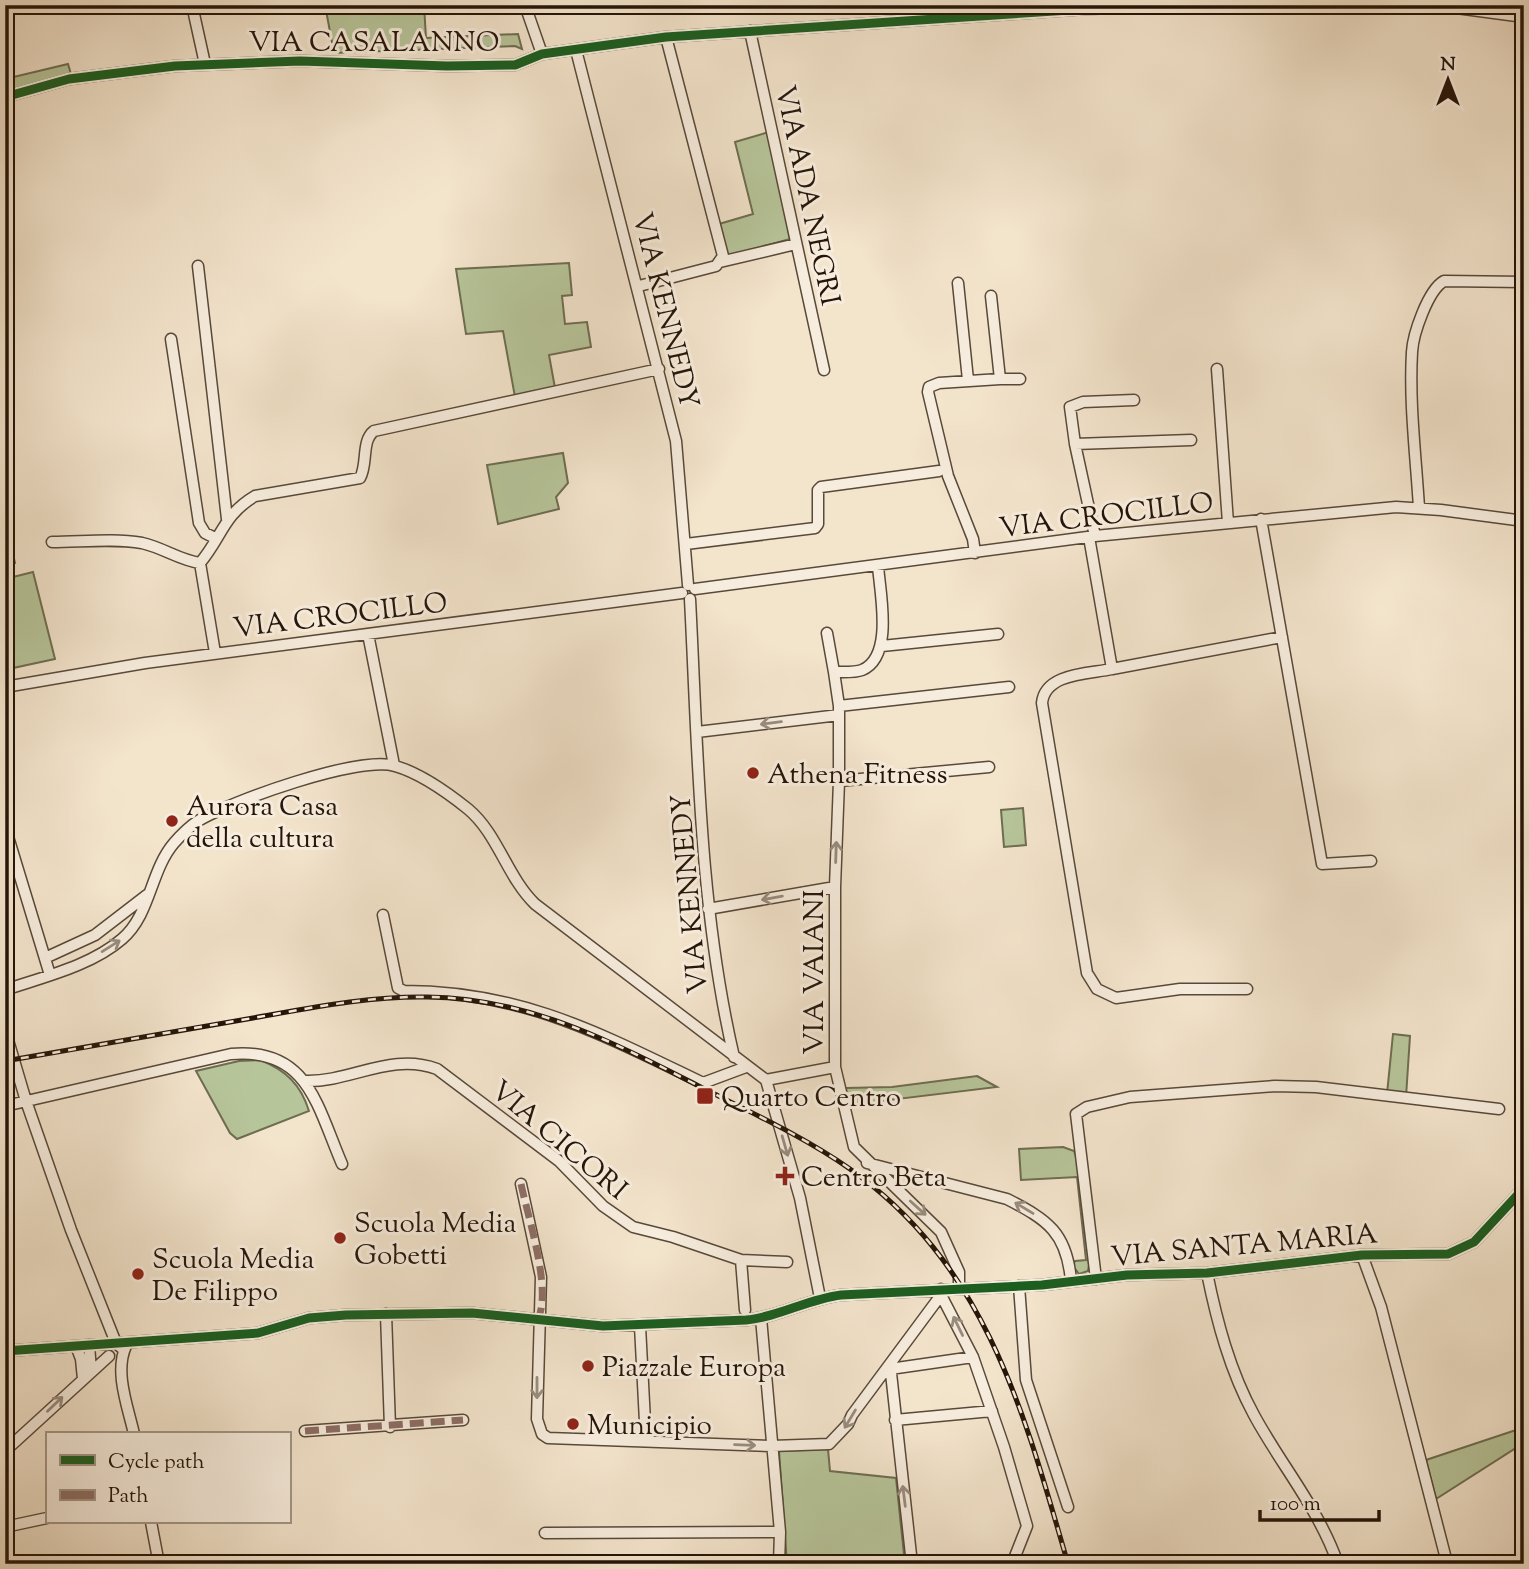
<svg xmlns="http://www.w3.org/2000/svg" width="1529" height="1569" viewBox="0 0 1529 1569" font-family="'Sorts Mill Goudy',serif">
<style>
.green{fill:#b7c59a;stroke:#6e6d51;stroke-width:2}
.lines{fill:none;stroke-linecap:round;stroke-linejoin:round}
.minor-casing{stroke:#584939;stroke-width:13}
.minor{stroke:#f7edde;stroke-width:10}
.rail-casing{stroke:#251508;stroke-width:5}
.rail{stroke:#f7edde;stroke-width:2.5;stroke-dasharray:8;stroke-linecap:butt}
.quiet{stroke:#8d6e63;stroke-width:7;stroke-dasharray:14 7;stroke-linecap:butt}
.cycleway-casing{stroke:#f7edde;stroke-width:13}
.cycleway{stroke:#1b5e20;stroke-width:9}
.oneway{stroke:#988c7e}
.poi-dot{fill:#8f2418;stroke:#f7edde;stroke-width:2.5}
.labels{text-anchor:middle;stroke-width:6;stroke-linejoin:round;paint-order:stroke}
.street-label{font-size:28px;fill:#251508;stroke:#f7edde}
.poi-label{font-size:28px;fill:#251508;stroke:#f7edde;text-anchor:start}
</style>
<rect width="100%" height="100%" fill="#f3e4cc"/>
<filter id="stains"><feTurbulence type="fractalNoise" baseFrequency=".00286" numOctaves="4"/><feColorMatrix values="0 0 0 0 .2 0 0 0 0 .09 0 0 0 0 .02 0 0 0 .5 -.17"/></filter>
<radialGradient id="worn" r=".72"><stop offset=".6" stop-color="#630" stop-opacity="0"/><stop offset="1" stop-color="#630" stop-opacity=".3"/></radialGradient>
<path class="green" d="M325,5H424L426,38L518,34L522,49L515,46L334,53Z
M68,64L71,74L5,92V79Z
M769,132L790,239L728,256L719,224L753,214L735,142Z
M569,263L572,295L562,296L565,324L587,322L591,347L549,355L555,388L515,397L503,331L466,334L456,269Z
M563,453L568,483L556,497L559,509L498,524L487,465Z
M5,519L15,563L5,565Z
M33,572L55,659L13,668L5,641V579Z
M1023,808L1026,845L1004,847L1001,810Z
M1393,1034L1410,1036L1406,1097L1387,1094Z
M260,1060C286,1070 301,1085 309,1111L237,1139L230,1133L196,1071L239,1061Z
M977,1076L997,1087L848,1105L846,1088L892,1087Z
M1063,1147L1074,1151L1077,1159L1089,1265L1088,1271L1079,1274L1073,1266L1075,1261L1086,1260L1077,1177L1021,1180L1019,1149Z
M1516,1430L1522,1444L1436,1499L1426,1460Z
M828,1449L830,1471L896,1478L905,1564H787L779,1451Z"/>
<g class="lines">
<g class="minor-casing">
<path id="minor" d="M192,5L205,64
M525,5L542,54
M1434,5L1524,17
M750,31L824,370
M576,50L676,441L688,585
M5,97L69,79L175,66L300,61L447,66L515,65L542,54L666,37L1085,9L1203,5
M720,262L796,244
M198,266L227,519
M958,283L968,380
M639,286L716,266L723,256L666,37
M171,339L199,523L205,533L215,538
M1217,369L1228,523
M1000,379H1020
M1075,444L1191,440
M1419,508C1416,457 1409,403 1412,352C1413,334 1428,290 1444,281L1524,282
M1261,519L1322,864L1371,861
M1095,536L1075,444L1070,407L1083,402L1134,400
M1089,537L1112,669C1088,674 1045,673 1042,703L1087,973L1097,989L1116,998L1180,989H1247
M52,542C81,542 114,538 142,543C164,548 179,560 200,563
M686,544L815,528L818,524V490L821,487L939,471
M975,553L973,539L948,476L928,392L929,387L939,383L1000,379L991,296
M695,589L1095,536L1396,507L1441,510L1524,521
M690,599C698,752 699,907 734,1057
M827,633L834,672C843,672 854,673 862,670C894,657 880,593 878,566
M368,634L394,765
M882,646L998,634
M215,653L200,563C222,537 223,515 255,496L360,478C368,464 361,441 374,431L659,369
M1112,669L1282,637
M834,672L839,706V781L835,887V1067L854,1147L941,1232L959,1272V1288
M5,687L145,663L682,593
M839,706L1009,687
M697,732L839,715
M839,781L989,767
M5,827L50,975
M708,909L835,887
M383,915L398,988L404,991C522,991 601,1034 703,1083L746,1067
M45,958L95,935L147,895
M5,990C43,977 91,966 122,939C151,914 150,871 174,843C181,835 189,827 198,821C231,801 360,755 395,766C420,773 448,793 468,809C498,834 507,877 535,904L766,1080L800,1198L820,1298
M5,1030L26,1101L71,1230L116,1343L124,1350
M766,1080L835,1067
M306,1081C351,1082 391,1052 437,1069L559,1161L603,1206L633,1227L673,1237L741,1260L787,1262
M5,1106L231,1054C308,1047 317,1106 342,1164
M867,1163L1007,1199C1048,1220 1067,1233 1071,1281
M521,1184L541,1277L537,1419L542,1434L548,1438L772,1446L829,1444L848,1424L852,1415L941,1295V1289
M1362,1255L1381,1307L1445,1555
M741,1260L745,1310
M1207,1273C1217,1322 1230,1371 1254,1415C1281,1465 1319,1509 1338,1564
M1096,1279L1076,1114L1087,1107L1130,1097L1275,1086L1316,1087L1499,1109
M1019,1286L1026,1380L1068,1507
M941,1295L973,1357L1004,1447L1027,1526L1012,1564
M386,1314L390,1427
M761,1318L780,1532L779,1564
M640,1326L646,1441
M89,1345L91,1371
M76,1346L81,1359L83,1379
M126,1346C114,1372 128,1407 134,1434
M5,1351L258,1333L309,1318L346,1315L472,1313L603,1326L746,1320C779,1317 808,1299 841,1295L1042,1285L1127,1275L1207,1273L1362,1255L1448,1254L1474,1242L1524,1188
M890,1364L912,1564
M890,1369L973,1357
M895,1420L992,1411
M305,1431L463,1420
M5,1451L109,1356
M151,1522L159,1564
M5,1527L47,1518
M545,1533L780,1532
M1520,1564L1524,1559"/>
</g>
<use href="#minor" class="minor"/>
<g class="rail-casing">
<path id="rail" d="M5,1061C88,1047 170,1032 253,1018C310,1008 369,996 427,997C524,998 606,1038 689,1081C743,1109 800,1134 850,1169C986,1265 1024,1412 1068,1564"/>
</g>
<use href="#rail" class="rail"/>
<path class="quiet" d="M521,1184C528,1218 552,1289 538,1319
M305,1431L463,1420"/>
<g class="cycleway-casing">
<path id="cycleway" d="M5,97L69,79L175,66L300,61L447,66L515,65L542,54L666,37L1085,9L1203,5
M5,1351L258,1333L309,1318L346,1315L472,1313L603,1326L746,1320C779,1317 808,1299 841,1295L1042,1285L1127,1275L1207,1273L1362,1255L1448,1254L1474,1242L1524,1188"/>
</g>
<use href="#cycleway" class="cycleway"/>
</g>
<defs><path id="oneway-shaft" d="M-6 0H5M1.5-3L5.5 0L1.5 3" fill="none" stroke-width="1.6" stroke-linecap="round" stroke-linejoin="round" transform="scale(1.75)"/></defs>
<g class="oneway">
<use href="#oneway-shaft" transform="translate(771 723) rotate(173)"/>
<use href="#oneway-shaft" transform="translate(836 852) rotate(-88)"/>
<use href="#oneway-shaft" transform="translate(772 898) rotate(170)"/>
<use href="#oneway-shaft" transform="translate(111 946) rotate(-32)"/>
<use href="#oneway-shaft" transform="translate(785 1146) rotate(74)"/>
<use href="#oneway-shaft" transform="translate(918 1208) rotate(42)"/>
<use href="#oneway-shaft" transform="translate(1024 1208) rotate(-149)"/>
<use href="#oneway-shaft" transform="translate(958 1326) rotate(-116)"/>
<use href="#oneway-shaft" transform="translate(537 1388) rotate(90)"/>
<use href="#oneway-shaft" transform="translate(55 1404) rotate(-44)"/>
<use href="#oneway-shaft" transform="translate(850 1419) rotate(121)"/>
<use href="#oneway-shaft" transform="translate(745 1445) rotate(2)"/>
<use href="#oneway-shaft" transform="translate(904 1496) rotate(-97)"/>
</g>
<g class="poi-dot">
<circle cx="753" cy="773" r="7"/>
<circle cx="172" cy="821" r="7"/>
<rect x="696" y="1087" width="18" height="18" rx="3.5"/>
<path d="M781.5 1165.5h7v7h7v7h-7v7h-7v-7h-7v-7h7z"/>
<circle cx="340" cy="1238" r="7"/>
<circle cx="138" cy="1274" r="7"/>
<circle cx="588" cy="1366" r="7"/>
<circle cx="573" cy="1424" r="7"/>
</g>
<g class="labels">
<g class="street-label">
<text x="374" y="51">VIA CASALANNO</text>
<text transform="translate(809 195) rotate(78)" y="10">VIA ADA NEGRI</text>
<text transform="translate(667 310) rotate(76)" y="10">VIA KENNEDY</text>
<text transform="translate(1106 514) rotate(-7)" y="10">VIA CROCILLO</text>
<text transform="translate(340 614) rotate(-7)" y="10">VIA CROCILLO</text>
<text transform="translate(688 894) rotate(-95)" y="10">VIA KENNEDY</text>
<text transform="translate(813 972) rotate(-90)" y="10">VIA VAIANI</text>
<text transform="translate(560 1139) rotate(40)" y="10">VIA CICORI</text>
<text transform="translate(1244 1244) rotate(-5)" y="10">VIA SANTA MARIA</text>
</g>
<g class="poi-label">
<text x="767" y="783">Athena Fitness</text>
<text x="186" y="815">Aurora Casa<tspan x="186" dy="32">della cultura</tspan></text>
<text x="721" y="1106">Quarto Centro</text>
<text x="801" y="1186">Centro Beta</text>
<text x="354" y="1232">Scuola Media<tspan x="354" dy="32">Gobetti</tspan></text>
<text x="152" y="1268">Scuola Media<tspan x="152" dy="32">De Filippo</tspan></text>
<text x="602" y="1376">Piazzale Europa</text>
<text x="587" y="1434">Municipio</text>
</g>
</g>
<rect width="1529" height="1569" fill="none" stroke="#f3e4cc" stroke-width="28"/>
<rect x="7" y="7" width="1515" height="1555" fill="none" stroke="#251508" stroke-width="3.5"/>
<rect x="14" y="14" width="1501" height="1541" fill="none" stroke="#251508" stroke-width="2"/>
<rect x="46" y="1432" width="245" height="91" fill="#f7edde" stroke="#a39788" stroke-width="2"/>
<rect x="60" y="1455" width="35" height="10" fill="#1b5e20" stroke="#a39788" stroke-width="2"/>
<text x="108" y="1468" font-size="21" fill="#251508">Cycle path</text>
<rect x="60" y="1490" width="35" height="10" fill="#8d6e63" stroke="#a39788" stroke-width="2"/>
<text x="108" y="1502" font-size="21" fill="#251508">Path</text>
<g transform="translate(1448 80)" stroke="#f7edde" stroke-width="5" paint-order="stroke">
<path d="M0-5L12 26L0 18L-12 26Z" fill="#251508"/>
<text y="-10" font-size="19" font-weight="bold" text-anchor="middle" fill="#251508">N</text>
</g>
<path d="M1260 1510v10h119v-10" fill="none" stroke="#251508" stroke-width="3.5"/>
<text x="1270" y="1510" font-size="21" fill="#251508" stroke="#f7edde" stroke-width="5" paint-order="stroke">100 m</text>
<rect width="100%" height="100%" filter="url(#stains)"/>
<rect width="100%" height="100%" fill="url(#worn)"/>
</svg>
